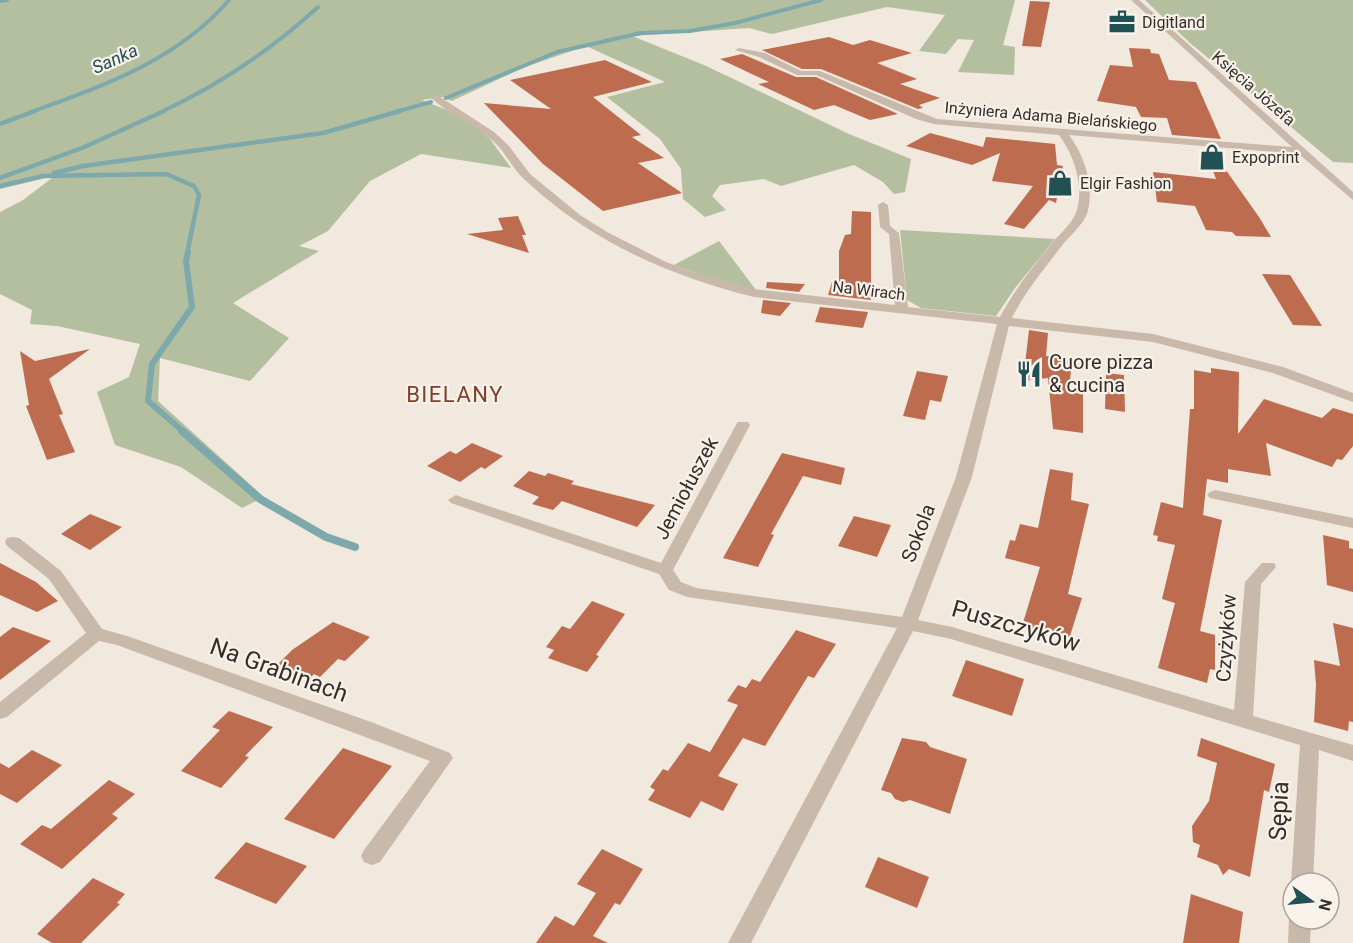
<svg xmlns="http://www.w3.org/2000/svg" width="1353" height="943" viewBox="0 0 1353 943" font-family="Roboto,sans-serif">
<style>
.green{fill:#b3bf9e}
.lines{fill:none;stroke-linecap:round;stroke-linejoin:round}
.stream-far3{stroke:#7ea9ac;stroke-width:4}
.stream-far2{stroke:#7ea9ac;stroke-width:4.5}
.stream-far1{stroke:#7ea9ac;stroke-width:6}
.stream{stroke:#7ea9ac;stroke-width:8}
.building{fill:#be6c4f}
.minor{fill:#c8b9aa;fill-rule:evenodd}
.labels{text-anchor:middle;stroke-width:4.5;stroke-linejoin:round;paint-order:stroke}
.far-poi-label{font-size:16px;fill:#362e29;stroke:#f9f2ea;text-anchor:start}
.far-street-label{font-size:16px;fill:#362e29;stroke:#f9f2ea}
.far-water-label{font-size:18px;font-style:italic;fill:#215055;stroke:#f9f2ea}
.poi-label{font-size:20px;fill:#362e29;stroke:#f9f2ea;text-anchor:start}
.street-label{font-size:20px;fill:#362e29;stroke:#f9f2ea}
.quarter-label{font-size:22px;letter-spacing:1.5px;fill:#803f28;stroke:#f9f2ea}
.near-street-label{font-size:24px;fill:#362e29;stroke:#f9f2ea}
</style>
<rect width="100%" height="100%" fill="#f1e8de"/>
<path class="green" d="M0,0H1015L1003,45L1015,47L1014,75L958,72L974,40L958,39L946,54L919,51L945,15L887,7L772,34L749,28L632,36L704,65L849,134L911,159L905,192L894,194L883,182L854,165L781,186L764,179L720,185L712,196L726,210L705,217L683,199L681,169L660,139L607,97L665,82L586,46L522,68L452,101L442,97L422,100L464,117L490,139L511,168L421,154L370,181L328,231L299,246L319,251L233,303L289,338L250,381L160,358L158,401L264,497L242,508L181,467L115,445L97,392L129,377L140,344L57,326L30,324L32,310L0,294V212L23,200L52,178H46L0,189Z
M1145,0H1353V163L1333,162L1190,43Z
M900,230L1055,239L1015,288L996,316L921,308L907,300Z
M719,241L756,290L710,278L674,265Z"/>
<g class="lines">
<path class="stream-far3" d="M0,1L7,0
M446,98L557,52L641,33L690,31L735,23L821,0
M31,112C103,86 178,60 229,0
M161,112C219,85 271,50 318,7
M395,112L431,102"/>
<path class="stream-far2" d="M0,124L35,111
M54,173L83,166L323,133L400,111
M42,176L166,174L194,186L199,195L187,254
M0,178L82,148L164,111
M0,186L43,176"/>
<path class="stream-far1" d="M184,432L148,401L152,364L192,307L186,261L188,252"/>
<path class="stream" d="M182,431L260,499L326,537L355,547"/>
</g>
<path class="building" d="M1030,1L1050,2L1041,47L1022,46Z
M829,37L853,45L870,40L912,53L877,63L917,79L900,84L940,98L919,105L923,108L918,109L821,69H802L762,50Z
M1129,48L1150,49L1151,53L1159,54L1169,80L1196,82L1221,139L1172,135L1167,118L1141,117L1136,107L1097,101L1110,65L1133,67Z
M742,54L796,77H816L898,114L870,120L834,105L814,110L758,84L769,82L720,59Z
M605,60L652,82L593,97L641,135L632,137L664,158L638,163L682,193L603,211L543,164L484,103L551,109L510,80Z
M930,133L983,147L986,137L1055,144L1057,165L1063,166L1056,203L1049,200L1024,229L1004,224L1033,186L992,181L1000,153L972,165L906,146Z
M1211,149L1259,217L1271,237L1236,236L1232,232L1206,230L1195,206L1157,202L1153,172L1216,179L1206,151Z
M852,211L871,212V300L828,295L832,282H839V251L845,235L851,234Z
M518,216L526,235H522L529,253L467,234L503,230L498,218Z
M1262,274L1290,275L1322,326L1293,325Z
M767,282L805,284L799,292L766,288Z
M763,300L791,303L780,316L761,313Z
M820,307L868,312L863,328L815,322Z
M1029,330L1048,333L1046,356L1072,359L1069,392L1083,394V433L1053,429L1048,378L1023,381Z
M90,349L49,379L63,414L59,415L75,452L47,460L26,406L29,405L20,351L35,361Z
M1211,368L1239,372L1238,434L1264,399L1322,418L1333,408L1353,414V446L1342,460L1337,459L1332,467L1266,443L1271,476L1228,469V483L1207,479L1203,515L1222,520L1200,631L1215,635V670L1210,669L1207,683L1158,668L1175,603L1162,599L1175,545L1157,541L1158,536L1153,535L1161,502L1183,508L1190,409H1194V370L1211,373Z
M917,371L948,376L941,402L930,400L925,420L903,416Z
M1106,373L1124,375L1125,412L1105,409Z
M472,443L503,456L485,469L481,467L460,482L427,466L450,451L456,454Z
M782,453L845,468L841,485L803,476L771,534L774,535L758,567L723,558Z
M1050,469L1073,473L1071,500L1089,504L1068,594L1082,598L1069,639L1022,626L1040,567L1005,558L1010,540L1015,541L1020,524L1038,528Z
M529,471L545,476L548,473L574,481L571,484L655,505L637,527L562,501L553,510L532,504L539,497L513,486Z
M90,514L122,527L90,550L61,534Z
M854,516L891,525L877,557L838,546Z
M1323,535L1349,541V548L1353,549V592L1327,585Z
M0,563L36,582L58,601L37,612L0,595Z
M592,601L625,614L596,655L599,656L587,672L548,658L554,650L546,647L562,626L570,629Z
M333,622L370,637L345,661L338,659L320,677L314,674L311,677L278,664L292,650Z
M1333,623L1353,628V722L1349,721L1348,731L1314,722L1316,685L1314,660L1340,666Z
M13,627L51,641L0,680V637Z
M796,630L836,644L814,678L808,676L765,746L743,738L718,776L738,784L723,811L701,801L690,818L648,800L655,790L650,787L663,769L668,771L688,743L710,752L738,705L727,701L738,685L746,688L752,679L760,682Z
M966,660L1024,679L1012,716L952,696Z
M229,711L273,727L245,756L249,757L221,788L181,771L220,730L212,727Z
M902,738L926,742L930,747L967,759L950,814L910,800L903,802L895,799L891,793L881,790Z
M1201,738L1275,764L1269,792L1264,790L1250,877L1229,869L1223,875L1218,865L1197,857L1200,845L1193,842L1192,826L1209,801L1217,763L1197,756Z
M343,748L392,766L334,839L284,819Z
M32,750L62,765L17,803L0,794V763L9,768Z
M109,780L135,794L112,814L118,818L62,869L20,844L42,825L51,829Z
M246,842L307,866L276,904L214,878Z
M602,849L643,869L620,905L615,903L593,936L608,943H536L555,916L574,926L596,893L577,884Z
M878,857L929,877L917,908L865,887Z
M93,878L125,894L117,903L120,904L81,943H52L37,934Z
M1191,894L1243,912L1239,943H1183Z"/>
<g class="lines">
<path class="minor" d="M1131,0H1139L1353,192V200L1299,154L1069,135C1085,156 1095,188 1087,214C1083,224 1071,235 1064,243C1045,268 1026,290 1012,318L1153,334L1283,367L1353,393V402L1273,373L1153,342L1009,326L972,477L918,620L952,627L1234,710L1245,582L1262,563H1274L1276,567L1261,584L1253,716L1353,745V761L1319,750L1313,883H1293V887L1291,883L1300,745L951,639L913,631L751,943H728L897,628L687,597L669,590L659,574L451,503L448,500L456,495L461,497L661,563L736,425L738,422H748L750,425L673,570L681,582L696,588L902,617L956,477L997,324L754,297C669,276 590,241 525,180C512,169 506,152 493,141C474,124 448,114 430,97L437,95L494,132L509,146L530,174L580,215L607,232L666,262L696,273L754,289L895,305L889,234L880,227L878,205L883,202L888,205L890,226L899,233L908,307L1000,317C1015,289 1033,266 1053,242C1060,234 1072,223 1076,213C1085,187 1074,155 1059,135L934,124L916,119L816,75H797L759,57L735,50L739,48L765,53L801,71H820L937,119L1292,147Z
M1215,490L1353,518V528L1210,498L1207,495L1210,492Z
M13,537L19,538L61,571L102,629L127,636L371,722L450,753L453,758L380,862L372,865L364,862L361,856L364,850L430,761L117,645L99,641L7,717L0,719V702L86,633L49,579L7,546L5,542L7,538Z
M1292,912L1293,919H1311L1310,943H1288L1289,919Z"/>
</g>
<defs>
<g id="office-bare" transform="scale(2.07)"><path d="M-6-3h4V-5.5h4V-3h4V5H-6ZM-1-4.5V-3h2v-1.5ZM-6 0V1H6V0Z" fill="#215055" stroke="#f9f2ea" stroke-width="2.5" paint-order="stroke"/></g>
<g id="shop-bare" transform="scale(2.07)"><path d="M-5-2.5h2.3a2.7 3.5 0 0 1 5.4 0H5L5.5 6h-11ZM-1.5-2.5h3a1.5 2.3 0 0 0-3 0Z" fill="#215055" stroke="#f9f2ea" stroke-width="2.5" paint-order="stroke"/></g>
<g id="restaurant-bare" transform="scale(2.07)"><path d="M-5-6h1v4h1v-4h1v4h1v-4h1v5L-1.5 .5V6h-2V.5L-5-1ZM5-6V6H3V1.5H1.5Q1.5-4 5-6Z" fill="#215055" stroke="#f9f2ea" stroke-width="2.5" paint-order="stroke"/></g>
</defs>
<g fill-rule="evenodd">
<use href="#office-bare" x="1122" y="22"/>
<use href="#shop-bare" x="1212" y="157"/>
<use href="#shop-bare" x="1060" y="183"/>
<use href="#restaurant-bare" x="1029" y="374"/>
</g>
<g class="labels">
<g class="far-poi-label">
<text x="1142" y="28">Digitland</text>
<text x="1232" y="163">Expoprint</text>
<text x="1080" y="189">Elgir Fashion</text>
</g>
<g class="far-street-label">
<text transform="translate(1254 88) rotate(41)" y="6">Księcia Józefa</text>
<text transform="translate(1051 116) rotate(5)" y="6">Inżyniera Adama Bielańskiego</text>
<text transform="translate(869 290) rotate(7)" y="6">Na Wirach</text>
</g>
<g class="far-water-label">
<text transform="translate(115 59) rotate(-24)" y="6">Sanka</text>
</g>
<g class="poi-label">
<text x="1049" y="369">Cuore pizza<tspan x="1049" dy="23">&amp; cucina</tspan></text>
</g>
<g class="street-label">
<text transform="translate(686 488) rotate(-62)" y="7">Jemiołuszek</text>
<text transform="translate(918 533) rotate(-69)" y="7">Sokola</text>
<text transform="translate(1226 638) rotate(-86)" y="7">Czyżyków</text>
</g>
<g class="quarter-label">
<text x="455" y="402">BIELANY</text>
</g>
<g class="near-street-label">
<text transform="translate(1016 626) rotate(16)" y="8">Puszczyków</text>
<text transform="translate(279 670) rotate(20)" y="8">Na Grabinach</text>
<text transform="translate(1279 811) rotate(-87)" y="8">Sępia</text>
</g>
</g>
<g transform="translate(1311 901) rotate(105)"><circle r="28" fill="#f9f2ea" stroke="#aba49d" stroke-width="1.5"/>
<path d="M0-4.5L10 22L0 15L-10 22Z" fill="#215055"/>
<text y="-9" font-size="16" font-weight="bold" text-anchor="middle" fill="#362e29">N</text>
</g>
</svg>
